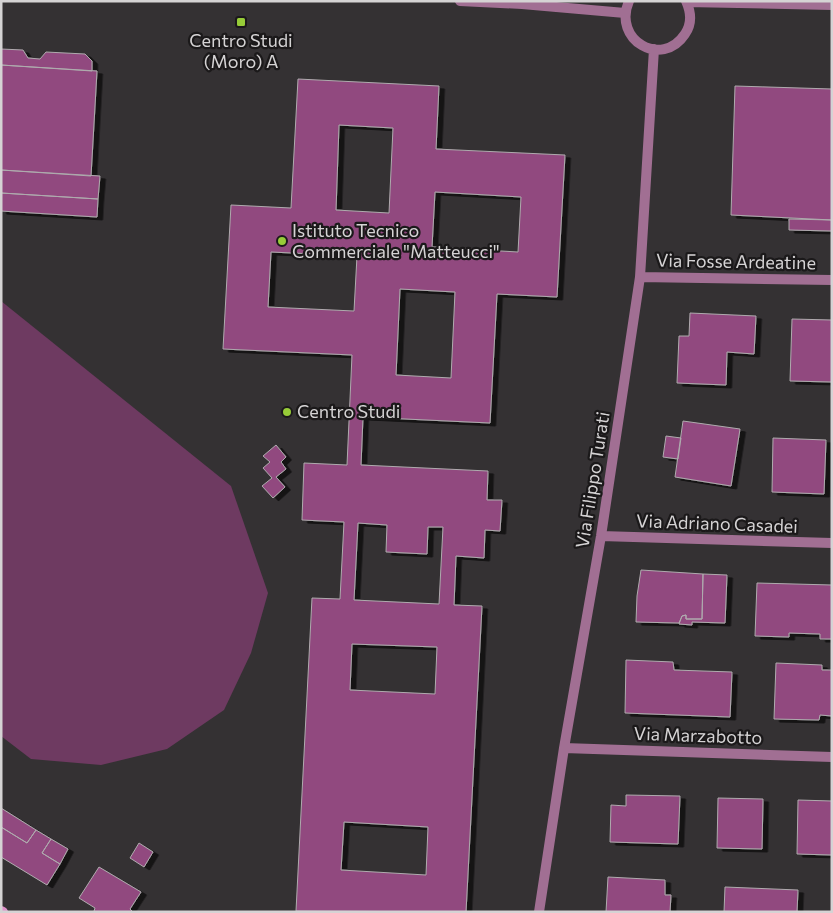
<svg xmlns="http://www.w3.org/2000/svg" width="833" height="913" viewBox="0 0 833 913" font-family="Commissioner,sans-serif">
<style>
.green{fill:#6e3a61}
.building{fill:#914a7f;stroke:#afabae;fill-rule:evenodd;filter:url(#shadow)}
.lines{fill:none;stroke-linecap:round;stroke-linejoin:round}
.street{stroke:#a16f93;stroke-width:10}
.secondary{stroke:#df90c9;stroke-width:10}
.poi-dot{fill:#97cc38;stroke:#1b191a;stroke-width:2}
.labels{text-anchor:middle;stroke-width:4.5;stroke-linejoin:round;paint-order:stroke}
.poi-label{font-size:18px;fill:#d5d3d4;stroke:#1b191a;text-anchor:start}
.street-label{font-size:18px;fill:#d5d3d4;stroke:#1b191a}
</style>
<defs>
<filter id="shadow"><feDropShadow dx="5.5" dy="3" stdDeviation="0" flood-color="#0009"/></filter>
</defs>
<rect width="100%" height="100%" fill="#343133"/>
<path class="green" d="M1,301L231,486L268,593L251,653L224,710L167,749L101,765L31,759L1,736Z"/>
<path class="building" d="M1,49L23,50L28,58L40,59L46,52L85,54L92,61V71L1,65Z
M1,65L97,71L91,176L1,170Z
M298,79L439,86L436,149L565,155L557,297L497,294L490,423L363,417L361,465L488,471L487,500H502L500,531L485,530L484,558L456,556L454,605L482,606L466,912L296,911L312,598L340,599L344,522L302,520L304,463L347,465L352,355L223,349L231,205L291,208ZM339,125L393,128L389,213L336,210ZM435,192L521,197L518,252L432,247ZM271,252L357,256L354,311L268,307ZM400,289L455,292L451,378L396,375ZM358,523L387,525L386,552L427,554L428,527H443L439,604L354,600ZM352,644L437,647L435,694L350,690ZM344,822L428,827L426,875L341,870Z
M735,86L832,89V220L731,215Z
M1,170L100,176L98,199L1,193Z
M1,193L98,199L97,217L1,211Z
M789,219L832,220V231L789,230Z
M690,313L756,316L754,354L727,352L726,385L677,383L679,336H689Z
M792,319L832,320V382L790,381Z
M683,421L740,429L731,486L675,477Z
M666,436L681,438L678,459L663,457Z
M773,438L826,440L824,494L772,492Z
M276,445L286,457L281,462L286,469L276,477L285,487L273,498L262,486L272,478L263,468L270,462L263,456Z
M641,570L703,574L702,619H686V615L682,616L679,623L636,622L637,596Z
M703,574L727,575L725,623L692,622V625L679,624L682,616L686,615V619H702Z
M757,583L832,585V639H820V634L789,633V637L755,636Z
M626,660L673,662L674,670L732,672L730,717L625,713Z
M776,663L822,665V670H832V716L820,715L819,720L774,719Z
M626,795L680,796L678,844L610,842L611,805L626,806Z
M718,798L763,799L762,849L717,848Z
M798,800L832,801V855L797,854Z
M1,808L36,830L27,843L1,827Z
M1,827L27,843L36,830L51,839L42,853L60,864L47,885L1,857Z
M51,839L68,849L60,864L42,853Z
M139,843L153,852L144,867L130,858Z
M99,867L141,892L130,909L133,912H95L94,911L95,908L79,898Z
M608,877L665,880V895H671L670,912H606Z
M725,887L798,890L797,912H724Z"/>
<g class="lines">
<path class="street" d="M460,1L522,4L625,13
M629,1C612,40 662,69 685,34C692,24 691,12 686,1
M687,2L832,5
M640,277L832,280
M601,536L832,543
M564,748L832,757
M539,912L564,748L601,536L640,277L654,49"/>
<path class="secondary" d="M1,911L3,912"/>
</g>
<g class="poi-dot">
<rect x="236" y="17" width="10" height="10" rx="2.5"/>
<circle cx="282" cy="241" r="5"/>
<circle cx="287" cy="412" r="5"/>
</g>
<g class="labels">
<g class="poi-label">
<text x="241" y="47" text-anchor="middle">Centro Studi<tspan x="241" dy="21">(Moro) A</tspan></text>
<text x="292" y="237">Istituto Tecnico<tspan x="292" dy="21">Commerciale "Matteucci"</tspan></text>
<text x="297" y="418">Centro Studi</text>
</g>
<g class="street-label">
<text transform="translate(736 262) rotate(1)" y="6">Via Fosse Ardeatine</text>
<text transform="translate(593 480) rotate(-81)" y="6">Via Filippo Turati</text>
<text transform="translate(717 524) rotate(2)" y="6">Via Adriano Casadei</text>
<text transform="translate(698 736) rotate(2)" y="6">Via Marzabotto</text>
</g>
</g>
<rect width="833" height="913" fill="none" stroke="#d5d3d4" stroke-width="5"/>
</svg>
